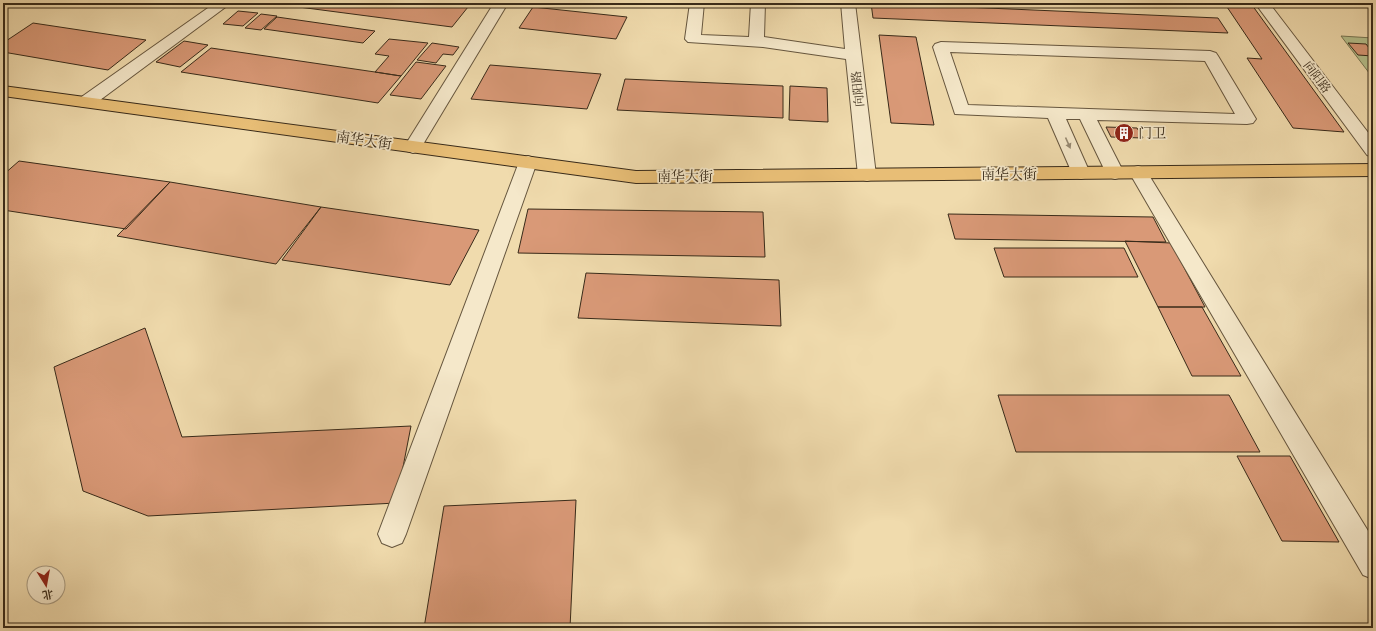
<svg xmlns="http://www.w3.org/2000/svg" width="1376" height="631" viewBox="0 0 1376 631" font-family="'Gentium Book Plus','Noto Serif SC',serif">
<style>
.green{fill:#b6c18d;stroke:#777653}
.building{fill:#d99977;stroke:#382a19}
.lines{fill:none;stroke-linecap:round;stroke-linejoin:round}
.minor-casing{stroke:#66563e;stroke-width:2}
.major-casing{stroke:#382a19;stroke-width:2}
.minor{fill:#f5e8ca;fill-rule:evenodd}
.major{fill:#e8be76;fill-rule:evenodd}
.oneway{fill:#968972}
.labels{text-anchor:middle;stroke-width:3.5;stroke-linejoin:round;paint-order:stroke}
.far-street-label{font-size:12px;fill:#382a19;stroke:#f5e8ca}
.poi-label{font-size:14px;fill:#382a19;stroke:#f5e8ca;text-anchor:start}
.street-label{font-size:14px;fill:#382a19;stroke:#f5e8ca}
</style>
<rect width="100%" height="100%" fill="#f0dbad"/>
<filter id="stains"><feTurbulence type="fractalNoise" baseFrequency=".005" numOctaves="4"/><feColorMatrix values="0 0 0 0 .2 0 0 0 0 .09 0 0 0 0 .02 0 0 0 .5 -.17"/></filter>
<radialGradient id="worn" r=".72"><stop offset=".6" stop-color="#630" stop-opacity="0"/><stop offset="1" stop-color="#630" stop-opacity=".3"/></radialGradient>
<path class="green" d="M1341,36L1373,38V78Z"/>
<path class="building" d="M268,3H438L468,7L452,27Z
M438,3H471L468,7Z
M871,3L1218,18L1228,33L873,18Z
M1225,4L1252,5L1344,132L1293,128L1247,58L1262,59Z
M533,7L627,17L616,39L519,28Z
M238,11L258,13L243,26L223,24Z
M261,14L277,16L261,30L245,28Z
M277,17L375,31L363,43L264,29Z
M33,23L146,40L108,70L3,52V43Z
M879,35L916,37L934,125L891,123Z
M389,39L428,43L401,76L375,72L389,56L375,54Z
M184,41L208,45L180,67L156,62Z
M432,43L459,47L453,55L443,54L436,63L417,60Z
M1348,43L1366,44L1373,53V56L1358,55Z
M211,48L375,72L401,76L378,103L181,72Z
M416,62L446,66L421,99L390,95Z
M490,65L601,74L587,109L471,99Z
M625,79L783,86V118L617,110Z
M790,86L827,88L828,122L789,120Z
M1106,127L1137,128L1143,138L1111,137Z
M19,161L170,182L126,229L3,210V175Z
M170,182L321,207L276,264L117,236Z
M321,207L479,230L450,285L282,260Z
M528,209L763,212L765,257L518,253Z
M948,214L1153,217L1166,242L955,239Z
M1125,241L1171,243L1205,307H1158Z
M994,248H1124L1138,277H1004Z
M586,273L779,280L781,326L578,318Z
M1158,307H1202L1241,376H1192Z
M145,328L182,437L411,426L396,503L148,516L83,491L54,367Z
M998,395H1229L1260,452H1016Z
M1237,456H1290L1339,542L1282,541Z
M576,500L570,628H424L444,506Z"/>
<g class="lines">
<g class="minor-casing">
<path id="minor" d="M215,3H231L92,106L86,107L80,106L78,102L80,98Z
M494,3H508L419,151L413,153L407,151L404,147Z
M690,3H704L701,35L749,37L751,3H765L764,37L845,49L841,3H855L876,175L874,179L867,181L860,179L858,175L846,59L763,47L688,42L685,39Z
M1255,3H1269L1373,139V157L1367,155Z
M941,42L1210,51L1216,53L1218,56L1256,119L1253,123L1247,124L1097,120L1124,173L1122,177L1115,179L1108,177L1106,173L1080,119H1066L1090,173L1088,177L1081,179L1074,177L1072,173L1048,118L955,114L933,47L935,44ZM950,52L1205,61L1235,114L968,105Z
M528,156L534,158L537,162L406,534L402,543L392,547L382,543L378,534L519,162L522,158Z
M1138,166L1145,168L1147,172L1373,539V579L1363,575L1129,172L1131,168Z"/>
</g>
<g class="major-casing">
<path id="major" d="M3,86L636,171L1373,164V176L636,183L3,96Z"/>
</g>
<use href="#minor" class="minor"/>
<use href="#major" class="major"/>
</g>
<defs><path id="oneway-solid" d="M-6-.8H1V-3.2L6.5 0L1 3.2V.8H-6Z"/></defs>
<use class="oneway" href="#oneway-solid" transform="translate(1068 143) rotate(66)"/>
<defs>
<g id="building-disc" transform="scale(1)"><circle r="9.5" fill="#8f2418" stroke="#f5e8ca"/><path d="M-4-6H4V6H1V3H-1V6H-4ZM-2.5-4.3h1.7v1.8h-1.7ZM.8-4.3h1.7v1.8H.8ZM-2.5-1h1.7V.8h-1.7ZM.8-1h1.7V.8H.8Z" fill="#fff"/></g>
</defs>
<g fill-rule="evenodd">
<use href="#building-disc" x="1124" y="133"/>
</g>
<g class="labels">
<g class="far-street-label">
<text transform="translate(1317 77) rotate(53)" y="4">向阳路</text>
<text transform="translate(858 89) rotate(-96)" y="4">向阳路</text>
</g>
<g class="poi-label">
<text x="1138" y="138">门卫</text>
</g>
<g class="street-label">
<text transform="translate(364 140) rotate(8)" y="5">南华大街</text>
<text x="1009" y="179">南华大街</text>
<text x="685" y="181">南华大街</text>
</g>
</g>
<rect width="1376" height="631" fill="none" stroke="#f0dbad" stroke-width="16"/>
<rect x="4" y="4" width="1368" height="623" fill="none" stroke="#382a19" stroke-width="2"/>
<rect x="8" y="8" width="1360" height="615" fill="none" stroke="#382a19"/>
<g transform="translate(46 585) rotate(169)"><circle r="19" fill="#f5e8ca" stroke="#a99c83"/>
<path d="M0-3L7 15L0 10L-7 15Z" fill="#8f2418"/>
<text y="-6" font-size="11" font-weight="bold" text-anchor="middle" fill="#382a19">北</text>
</g>
<rect width="100%" height="100%" filter="url(#stains)"/>
<rect width="100%" height="100%" fill="url(#worn)"/>
</svg>
